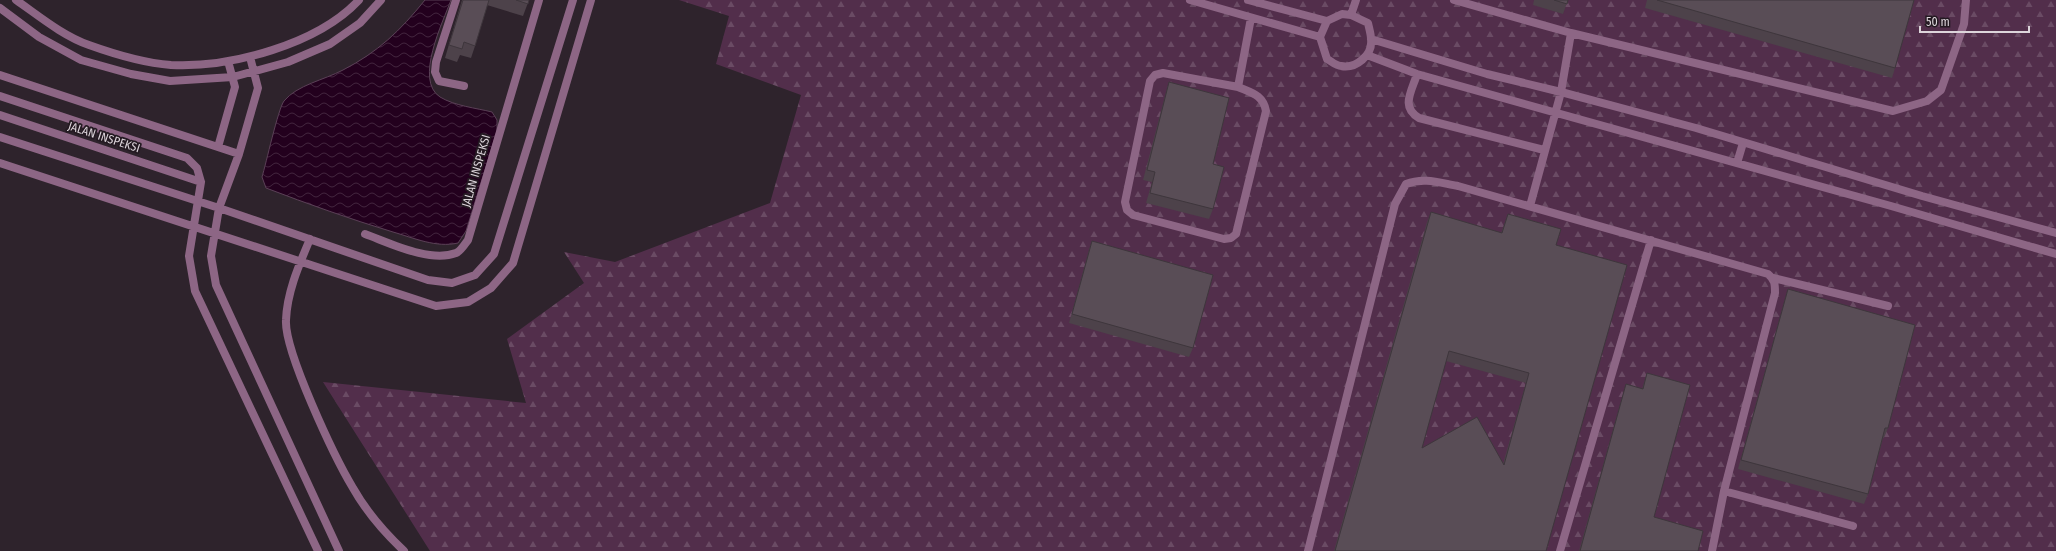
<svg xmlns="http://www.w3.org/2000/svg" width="2056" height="551" viewBox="0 0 2056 551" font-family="'Fira Sans Condensed',sans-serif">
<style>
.forest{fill:url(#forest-firs)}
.water{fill:url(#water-waves);stroke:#5b4057}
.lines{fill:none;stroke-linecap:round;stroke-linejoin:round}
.service{stroke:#8d6685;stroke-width:8}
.wall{fill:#4d424a;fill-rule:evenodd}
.building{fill:#594d56;stroke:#3e363c;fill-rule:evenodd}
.labels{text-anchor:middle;stroke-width:3.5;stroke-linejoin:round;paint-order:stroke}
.street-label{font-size:12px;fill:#ddd5db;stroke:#241a22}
</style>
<defs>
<pattern id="forest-firs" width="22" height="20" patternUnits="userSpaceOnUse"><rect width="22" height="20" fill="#522e4b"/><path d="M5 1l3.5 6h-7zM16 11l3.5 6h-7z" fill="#6a4b64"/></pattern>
<pattern id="water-waves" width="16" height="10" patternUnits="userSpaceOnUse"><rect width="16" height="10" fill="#23001e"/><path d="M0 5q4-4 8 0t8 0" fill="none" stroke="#42243e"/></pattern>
</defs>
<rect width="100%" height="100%" fill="#2e232c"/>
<path class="forest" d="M679,0H2056V551H430L323,382L526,403L507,339L584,283L564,252L615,262L770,203L801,95L716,64L729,16Z"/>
<path class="water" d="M425,0H451C443,22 414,80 440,97C455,106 476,108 492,112L497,120V131L466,231L458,243C436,248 414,238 393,232C350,219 308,204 266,188L262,177C266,164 278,109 284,101C297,85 324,80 343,70C378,52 400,31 425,0Z"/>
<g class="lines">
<path class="service" d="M16,0C39,16 63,36 89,45C114,54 144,63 171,65C231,68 318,44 359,0
M456,0L436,62L435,72L439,81L464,86
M1190,0L1320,37
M1248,0L1327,21
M1454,0L1571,33L1561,92L1530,206
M0,8L39,37L81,60L131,74L170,81L233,77L288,62L330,44L360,23L381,0
M1342,14L1351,15L1368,23C1369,28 1371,34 1371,39C1373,55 1356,69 1341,66C1336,66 1331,61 1327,59L1320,37L1327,21Z
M1351,15L1356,0
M1571,33L1893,111L1927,101L1941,90L1964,24L1966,0
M1371,39L1487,74L1561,92L1696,128L1922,196L2056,233
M1367,55L1417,74L1891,206L2056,254
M250,57L258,88L239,154L219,208L211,256L216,285L339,551
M1417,74C1412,91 1400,107 1419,118L1544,150
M0,75L239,154
M1238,87C1252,93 1263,95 1266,111L1236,234L1231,238L1224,239L1133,215L1127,210L1125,202L1150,81L1155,75L1163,73L1238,87L1251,18
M0,96L187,158L197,168L201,182L189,256L195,291L318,551
M0,115L201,182
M0,137L219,208L428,280L452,283L475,275L494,254L573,0
M218,147L235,87L228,61
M0,163L436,306L468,302L491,288L513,263L591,0
M1737,163L1743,143
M365,234C390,243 430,263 456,253C460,252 465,244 468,240L539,0
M310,239C299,265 287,292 286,320C284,351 335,458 353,488C366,511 385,533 404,551
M1773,278L1888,306
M1724,491L1853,526
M1308,551L1395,204L1406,184C1424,177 1440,183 1458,186L1768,274C1775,280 1775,284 1775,293L1724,491L1712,551
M1560,551L1651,240"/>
</g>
<path class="wall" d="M462,0H529L523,16L487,5L475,46L471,58L460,55L457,62L445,58Z
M1534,0H1568L1563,14L1533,5Z
M1647,0H1914L1895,68L1892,78L1645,8Z
M1169,82L1213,164V209L1209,219L1146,203L1152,182L1143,180L1166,92Z
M1431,212L1501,233L1508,214L1556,245L1546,551H1334L1427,222ZM1446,361L1526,383L1503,464L1422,448Z
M1092,241L1193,348L1189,357L1069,323L1089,250Z
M1788,289L1888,428L1884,438H1883L1868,494L1864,504L1738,469L1785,299Z
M1647,373L1654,517L1698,551H1579L1623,394L1626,384L1642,389Z"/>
<path class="building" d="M463,0H489L475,46L464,42L462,49L449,45Z
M516,0H529L528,4Z
M1554,0H1568L1567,4Z
M1657,0H1914L1895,68Z
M1169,82L1229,98L1213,164L1224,167L1213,209L1150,193L1155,172L1147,170Z
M1431,212L1502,233L1508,214L1561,229L1556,245L1627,265L1546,551H1335ZM1449,351L1529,373L1504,465L1477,417L1422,448Z
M1092,241L1213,275L1193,348L1072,314Z
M1788,289L1915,325L1888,428H1885L1868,494L1741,460Z
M1647,373L1690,385L1654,517L1703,531L1698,551H1580L1626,384L1643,389Z"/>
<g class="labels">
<g class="street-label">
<text transform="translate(104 137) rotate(18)" y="4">JALAN INSPEKSI</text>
<text transform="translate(476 171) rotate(-74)" y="4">JALAN INSPEKSI</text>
</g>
</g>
<path d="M1920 26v6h109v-6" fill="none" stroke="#ddd5db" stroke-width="2"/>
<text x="1926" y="26" font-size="12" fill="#ddd5db" stroke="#241a22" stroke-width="3" paint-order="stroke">50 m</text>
</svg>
